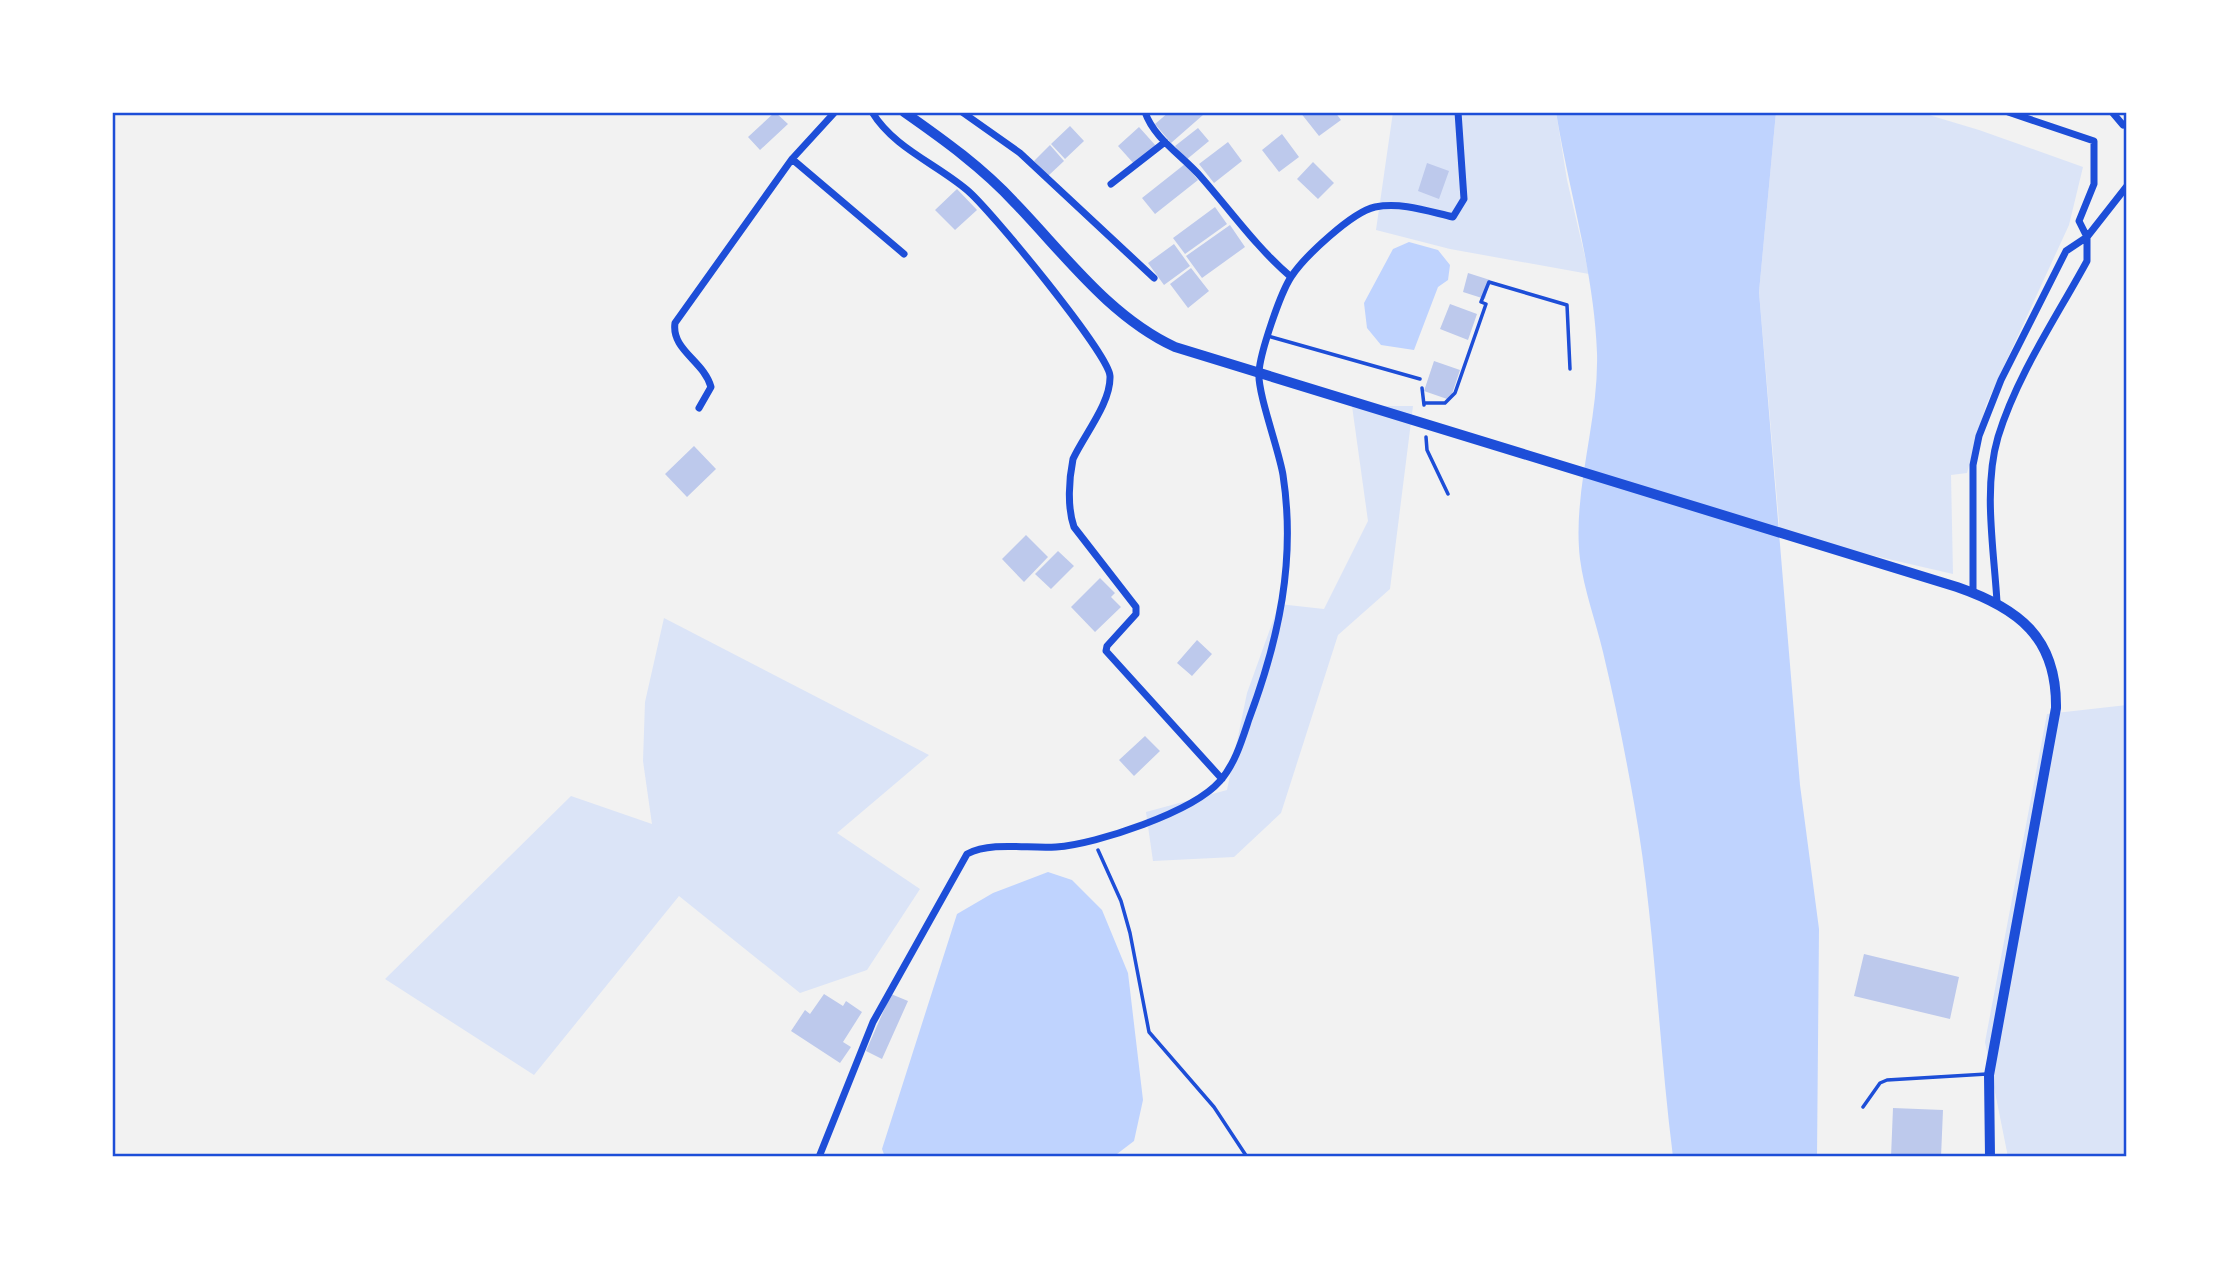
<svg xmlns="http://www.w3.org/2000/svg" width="2239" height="1269" viewBox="0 0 2239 1269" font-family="Manrope,sans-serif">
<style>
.green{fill:#dbe4f7}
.water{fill:#bfd3fe}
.building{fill:#bdc9ec}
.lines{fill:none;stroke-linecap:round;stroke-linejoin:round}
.path{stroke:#1d4ed8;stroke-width:3.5}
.service{stroke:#1d4ed8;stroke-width:3.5}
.minor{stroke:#1d4ed8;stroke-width:7}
.secondary{stroke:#1d4ed8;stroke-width:10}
.neatline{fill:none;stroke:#1d4ed8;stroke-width:2.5}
</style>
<rect width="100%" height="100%" fill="#f2f2f2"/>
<path class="green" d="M1393,112H1556L1567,180L1589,274L1450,249L1376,230Z
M1776,112H1919L1979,130L2083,167L2069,225L1986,405L1967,473L1951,475L1953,574L1780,534L1759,292Z
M1352,406H1413L1390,589L1338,635L1281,813L1234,857L1153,861L1146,812L1227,790L1247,693L1279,604L1324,609L1368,521Z
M664,618L929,755L837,833L920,889L867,970L800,993L679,896L534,1075L385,979L571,796L652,824L643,761L645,702Z
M2127,705V1157H2008L1985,1042L2047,714Z"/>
<path class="water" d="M1556,112H1776L1759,292L1800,785L1819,929L1817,1157H1673C1658,1039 1655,920 1634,803C1625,752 1615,702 1603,652C1596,622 1584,590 1580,559C1572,491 1599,422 1597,353C1594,271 1569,192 1556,112Z
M1409,242L1438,250L1450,265L1448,280L1438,287L1414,350L1381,345L1367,328L1364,303L1393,249Z
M1048,872L1072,880L1102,910L1128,973L1143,1100L1134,1141L1113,1157H885L882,1149L957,914L993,893Z"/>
<path class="building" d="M775,112L788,124L760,150L748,137Z
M1169,112H1201L1203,115L1171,143L1155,124Z
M1300,112H1335L1341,120L1319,136Z
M1070,126L1084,141L1065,159L1051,144Z
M1139,127L1156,146L1135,165L1118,146Z
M1198,128L1209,141L1186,160L1175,146Z
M1282,134L1299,157L1279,172L1262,150Z
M1228,142L1242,161L1214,183L1199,164Z
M1050,145L1064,161L1048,176L1034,161Z
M1313,162L1334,183L1318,199L1297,179Z
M1427,163L1449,171L1439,199L1418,191Z
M1185,164L1198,180L1155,214L1142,198Z
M957,189L977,210L955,230L935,210Z
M1215,207L1227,224L1185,254L1173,238Z
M1230,225L1245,247L1202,278L1186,256Z
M1174,244L1190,266L1164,285L1148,263Z
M1191,268L1209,291L1188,308L1170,284Z
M1468,273L1490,280L1485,299L1463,292Z
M1450,304L1477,314L1468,340L1440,329Z
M1434,361L1460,370L1450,400L1424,391Z
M694,446L716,469L687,497L665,474Z
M1026,535L1048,557L1024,582L1002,559Z
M1058,551L1074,566L1051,589L1035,574Z
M1100,578L1115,593L1111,597L1121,607L1095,632L1071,607Z
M1197,640L1212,654L1192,676L1177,663Z
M1145,736L1160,751L1134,776L1119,760Z
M1864,954L1959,977L1950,1019L1854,996Z
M824,994L843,1006L846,1001L862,1012L843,1042L851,1047L840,1063L791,1031L805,1010L810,1014Z
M891,994L908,1001L882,1059L866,1051Z
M1893,1108L1943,1110L1941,1157H1891Z"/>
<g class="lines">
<path class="path" d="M1422,388L1424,405
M1424,403H1445L1455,393L1486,304L1481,302L1489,282L1567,305L1570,369
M1426,437L1427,450L1448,494
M1098,850L1121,901L1130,933L1149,1032L1214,1107L1247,1157"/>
<path class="service" d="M1268,336L1420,379
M1863,1107L1880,1083L1887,1080L1987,1074"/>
<path class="minor" d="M872,112C894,148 935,163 967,190C989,208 1109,354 1110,376C1111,403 1084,435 1073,459C1069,479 1067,507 1074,527L1136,607V614L1107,646L1106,651L1222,779
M962,112L1020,153L1154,278
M1145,112C1154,139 1183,156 1201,177C1231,211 1256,247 1291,277
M2112,112L2123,125
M792,159L904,254
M1111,184L1165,142
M699,408L711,387C704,361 671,350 675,323L792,159L835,112
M1973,593V465L1979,436L2001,380L2066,251L2087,237L2127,186
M1997,602C1994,550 1983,488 1998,437C2017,375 2056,318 2087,261V237L2079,221L2094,184V141L2008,112
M819,1157L873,1022L967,854C992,841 1028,849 1056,847C1097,844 1193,812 1220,781C1235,764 1242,740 1249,719C1279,639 1296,560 1283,475C1279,450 1257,392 1259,372C1260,353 1280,294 1291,277C1304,257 1352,212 1375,207C1402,202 1427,211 1453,217L1464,199L1458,112"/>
<path class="secondary" d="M904,112C944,140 983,168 1016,204C1065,255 1110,317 1175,347L1957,587C2018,608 2057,637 2056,708L1989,1075L1990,1157"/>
</g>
<rect width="2239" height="1269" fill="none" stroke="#ffffff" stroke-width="228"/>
<rect x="114" y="114" width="2011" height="1041" class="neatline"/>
</svg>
